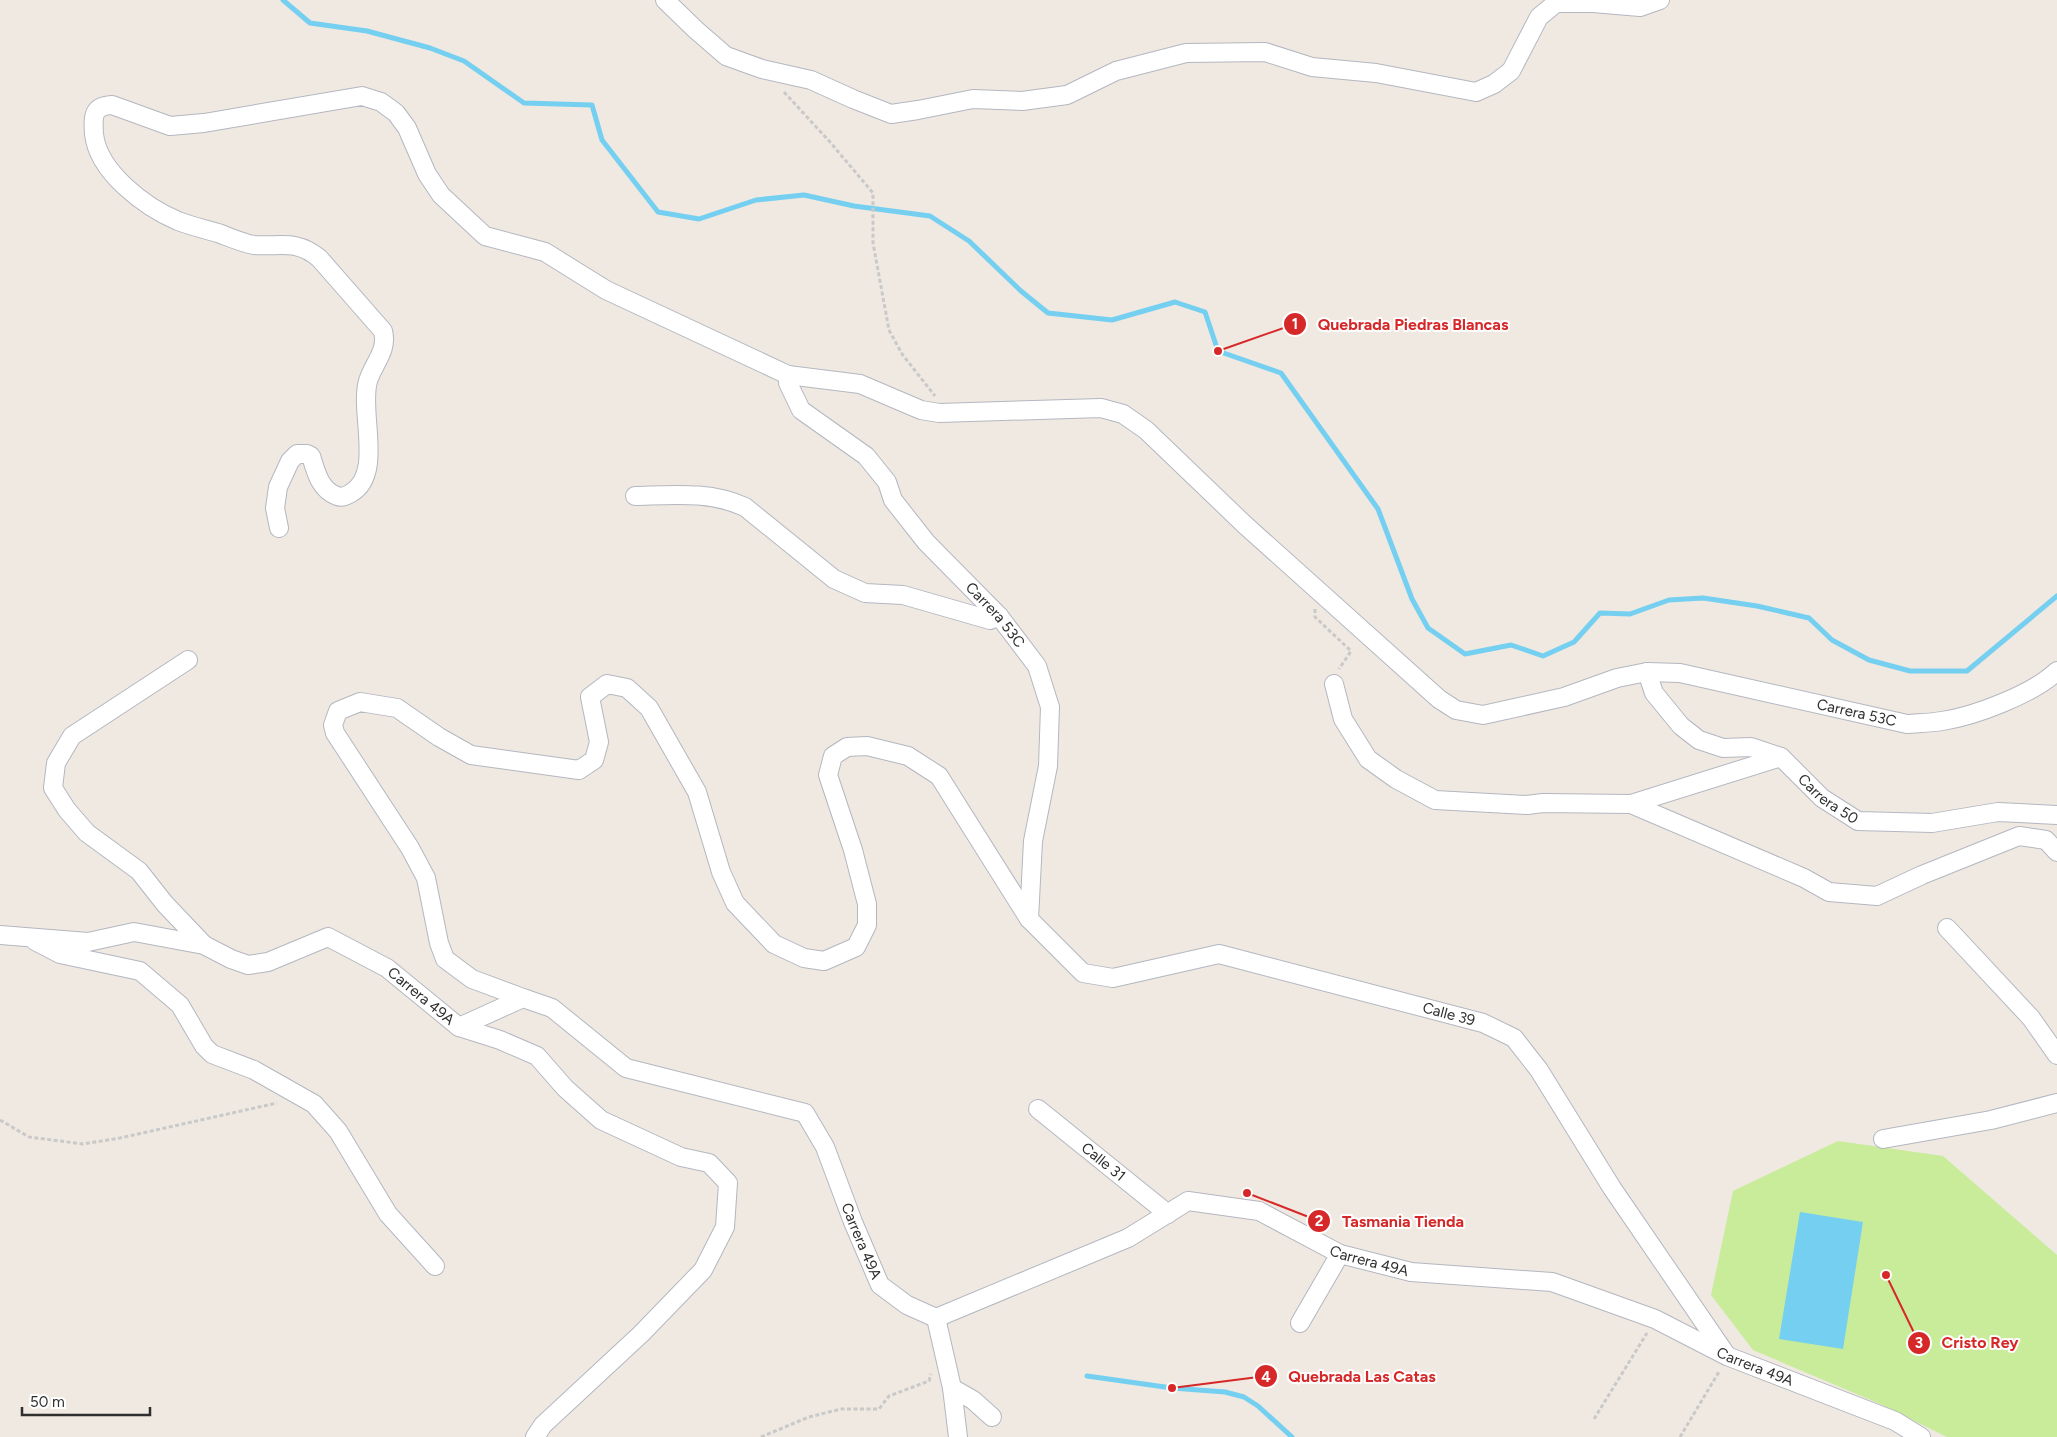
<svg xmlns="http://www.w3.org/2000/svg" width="2057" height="1437" viewBox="0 0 2057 1437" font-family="Figtree,sans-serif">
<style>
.pitch{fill:#c9ec9a}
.water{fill:#75cff0}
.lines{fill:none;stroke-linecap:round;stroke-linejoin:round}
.stream{stroke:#75cff0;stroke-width:5}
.minor-casing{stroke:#b4b7c1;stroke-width:20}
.path{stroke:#c9c9c9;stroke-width:3;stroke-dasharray:4 2.5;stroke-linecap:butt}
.minor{stroke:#fff;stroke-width:18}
.labels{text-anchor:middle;stroke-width:4;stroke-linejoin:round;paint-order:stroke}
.street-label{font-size:15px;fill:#2e2e2e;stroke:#fff}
.leader{fill:none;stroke:#d62828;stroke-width:2}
.callout-dot{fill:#d62828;stroke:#fff;stroke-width:2}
.mark-label{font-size:15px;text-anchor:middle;font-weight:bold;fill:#fff}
.callout-label{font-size:16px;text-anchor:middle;font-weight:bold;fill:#d62828;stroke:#fff;stroke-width:4;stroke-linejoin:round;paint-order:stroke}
</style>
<rect width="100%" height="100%" fill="#efe9e1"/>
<path class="pitch" d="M1838,1141L1943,1156L2057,1255V1437H1947L1880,1404L1753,1350L1711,1295L1733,1191Z"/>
<path class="water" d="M1800,1212L1863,1222L1843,1349L1779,1339Z"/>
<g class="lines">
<path class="stream" d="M283,0L310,23L367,31L430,48L464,61L524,103L592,105L602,140L658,212L699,219L756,200L804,195L854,206L930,216L969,241L1021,291L1048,313L1112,320L1175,302L1205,312L1218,351L1281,373L1378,509L1412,599L1428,628L1465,654L1511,645L1543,656L1574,642L1600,613L1630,614L1669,600L1703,598L1757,606L1809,618L1832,640L1869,660L1910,671H1967L2057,596
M1087,1376L1172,1388L1225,1392L1244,1397L1258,1406L1292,1437"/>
<g class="minor-casing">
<g id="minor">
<path d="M665,0L696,30L726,56L762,69L811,80L853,99L891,114L918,110L973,99L1022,101L1067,95L1116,71L1186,53L1265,52L1312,67L1376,73L1476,92L1494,84L1511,71L1539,17L1556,3H1593L1640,7L1660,0"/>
<path id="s1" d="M788,375V383L801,410L866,456L887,482L893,500L926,542L999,616L1037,666L1050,707L1048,766L1033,841L1029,919"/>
<path d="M635,496C673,495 710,491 745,507L834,579L865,593L903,595L990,620L999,616"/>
<path id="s2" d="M279,528L275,508L278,487L290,461L297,454H307L311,456C316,472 320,490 337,496C342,498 346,496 351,493C384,474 359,412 368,381C374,362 388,351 383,331L319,258C296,239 280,247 254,245C242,243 229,237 218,233C204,229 191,226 178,221C145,207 98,172 94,134C93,117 92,106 112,105L170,126L204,123L362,96L381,102L396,113L407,128L427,174L441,195L485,236L545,252L606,290L788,375L860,384L921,410L939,413L1101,408L1123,414L1146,430L1245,525L1439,699L1456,710L1483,715L1564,697L1617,678L1647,672L1680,673L1907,724C1918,723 1930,723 1942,721C1975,716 2033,694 2057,671"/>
<path d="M188,660L72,736L56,763L53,788L67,810L87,833L139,871L165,904L204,945"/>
<path id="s3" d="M1647,672L1654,693L1681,726L1699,740L1723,748L1751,747L1781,757L1822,798L1858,821L1932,823L1998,812L2057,815"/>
<path d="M1334,684L1343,719L1368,759L1396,779L1435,800L1527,805L1543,803L1631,804L1804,878L1829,892L1877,896L1922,875L2019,836L2046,840L2057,852"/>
<path d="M1631,804L1781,757"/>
<path d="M1947,928L2031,1018L2057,1055"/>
<path id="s4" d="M0,935L88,942L134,932L204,945L231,959L248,965L268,962L328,937L387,968L459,1027L523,998L552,1008L626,1068L805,1113L825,1147L853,1222L880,1285L907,1305L936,1318L1128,1238L1188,1201L1259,1211L1340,1254L1411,1272L1552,1282L1655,1319L1727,1356L1895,1421L1921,1437"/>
<path d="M35,941L60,954L140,971L180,1005L204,1046L212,1054L254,1070L314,1104L338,1131L388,1214L435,1266"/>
<path id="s5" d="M523,998L472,979L445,959L439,943L426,878L410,848L335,733L333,725L338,711L360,702L397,708L439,737L471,755L579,770L594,760L599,742L590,697L607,684L627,688L649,708L697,792L721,872L735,903L774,944L804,958L824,961L856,947L867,925V904L853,850L828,775L833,756L847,747L867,746L908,756L939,776L1029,919L1083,973L1113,978L1219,954L1483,1023L1514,1038L1539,1070L1612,1188L1727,1356"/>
<path d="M459,1027L500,1040L537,1056L565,1088L601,1120L681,1157L709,1163L728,1183L725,1227L703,1270L641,1334L543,1425L535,1437"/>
<path id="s6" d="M1038,1109L1168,1214"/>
<path d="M1883,1139L1991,1120L2057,1103"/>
<path d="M936,1318L952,1388L973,1400L992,1417"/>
<path d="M1300,1323L1340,1254"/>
<path d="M952,1388L958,1437"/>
</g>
</g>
<path class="path" d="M784,92L830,142L873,193V243L889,330L902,354L935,396
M1315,609V617L1351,651L1339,669
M0,1120L29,1137L83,1144L120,1138L277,1103
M1594,1419L1647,1333
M761,1437L809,1417L841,1409H879L889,1396L929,1381L931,1374
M1680,1437L1720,1370"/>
<use href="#minor" class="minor"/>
</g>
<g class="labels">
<g class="street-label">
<text dy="5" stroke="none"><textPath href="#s1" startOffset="324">Carrera 53C</textPath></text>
<text dy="5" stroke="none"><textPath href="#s2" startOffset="2725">Carrera 53C</textPath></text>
<text dy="5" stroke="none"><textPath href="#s3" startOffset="236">Carrera 50</textPath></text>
<text dy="5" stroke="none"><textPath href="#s4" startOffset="451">Carrera 49A</textPath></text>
<text dy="5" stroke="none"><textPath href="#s5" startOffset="2075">Calle 39</textPath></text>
<text dy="5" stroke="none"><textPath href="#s6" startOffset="84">Calle 31</textPath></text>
<text dy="5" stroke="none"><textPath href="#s4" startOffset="1021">Carrera 49A</textPath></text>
<text dy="5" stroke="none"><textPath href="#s4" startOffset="1606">Carrera 49A</textPath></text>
<text dy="5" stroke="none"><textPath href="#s4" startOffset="2011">Carrera 49A</textPath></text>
</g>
</g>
<path class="leader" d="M1218 351L1295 324M1247 1193L1319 1221M1886 1275L1919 1343M1172 1388L1266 1376"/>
<g class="callout-dot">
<circle cx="1218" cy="351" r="5"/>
<circle cx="1247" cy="1193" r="5"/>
<circle cx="1886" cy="1275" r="5"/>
<circle cx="1172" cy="1388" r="5"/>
<circle cx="1295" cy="324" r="12"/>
<circle cx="1319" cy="1221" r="12"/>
<circle cx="1919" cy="1343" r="12"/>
<circle cx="1266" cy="1376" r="12"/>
</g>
<g class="mark-label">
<text x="1295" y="329">1</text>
<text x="1319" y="1226">2</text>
<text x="1919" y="1348">3</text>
<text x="1266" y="1382">4</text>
</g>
<g class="callout-label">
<text x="1413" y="330">Quebrada Piedras Blancas</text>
<text x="1403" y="1227">Tasmania Tienda</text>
<text x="1980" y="1348">Cristo Rey</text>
<text x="1362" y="1382">Quebrada Las Catas</text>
</g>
<path d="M22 1407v8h128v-8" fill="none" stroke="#2e2e2e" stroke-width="2.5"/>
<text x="30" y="1407" font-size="15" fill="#2e2e2e" stroke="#ffffff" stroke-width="4" paint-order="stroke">50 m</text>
</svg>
